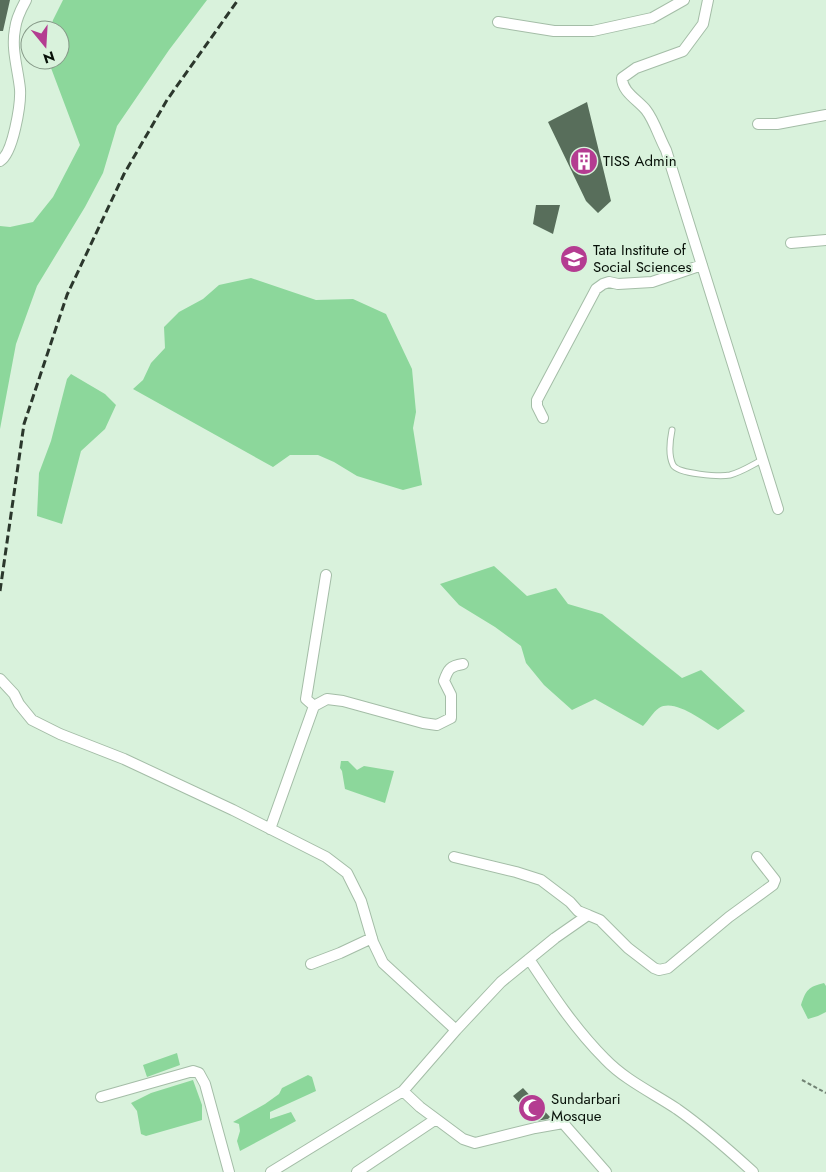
<svg xmlns="http://www.w3.org/2000/svg" width="826" height="1172" viewBox="0 0 826 1172" font-family="Jost,sans-serif">
<style>
.water{fill:#8cd79b}
.building{fill:#586e5b}
.lines{fill:none;stroke-linecap:round;stroke-linejoin:round}
.service-casing{stroke:#a4bda7;stroke-width:7}
.minor-casing{stroke:#a4bda7;stroke-width:12}
.path{stroke:#718273;stroke-width:2;stroke-dasharray:4 2.5;stroke-linecap:butt}
.service{stroke:#fff;stroke-width:5}
.minor{stroke:#fff;stroke-width:10}
.rail{stroke:#2b372c;stroke-width:3;stroke-dasharray:8 4;stroke-linecap:butt}
.labels{text-anchor:middle;stroke-width:4;stroke-linejoin:round;paint-order:stroke}
.poi-label{font-size:15px;fill:#071008;stroke:#d9f2dc;text-anchor:start}
</style>
<rect width="100%" height="100%" fill="#d9f2dc"/>
<path class="water" d="M63,0H207L169,50L117,126L103,173L85,207L37,286L16,344L0,429V226L10,227L33,222L53,197L80,145L48,60H60V30H50L53,20Z
M251,278L316,300L353,299L386,314L412,369L416,412L413,428L422,485L403,490L357,476L334,462L318,455H290L273,467L133,389L143,380L151,363L165,348L164,327L179,312L203,299L219,285Z
M71,374L105,394L116,405L105,429L81,451L62,524L37,516L39,473L51,441L67,379Z
M494,566L527,596L556,588L568,604L602,614L682,678L701,670L745,711L718,730C704,722 675,698 659,708C653,712 648,721 643,726L595,699L572,710L544,685L526,663L521,646L495,627L459,605L440,584Z
M341,761H348L357,770L364,766L394,771L385,803L345,789L342,771L340,768Z
M824,983L826,986V1012L818,1016L808,1019L801,1005C806,990 808,987 824,983Z
M177,1053L180,1065L147,1077L143,1065Z
M308,1075L312,1077L316,1091L270,1112V1119L291,1112L296,1121L240,1151L237,1141L240,1131L239,1124L233,1122L265,1104L279,1094L282,1088Z
M193,1080L202,1105V1120L146,1136L141,1134L137,1111L131,1103L151,1093Z"/>
<path class="building" d="M0,0H10L3,31H0Z
M587,102L611,201L598,213L586,201L548,122Z
M536,205H560L553,234L533,224Z
M523,1088L550,1117L548,1119L536,1121L513,1096Z"/>
<g class="lines">
<g class="service-casing">
<path id="service" d="M672,430C670,440 668,455 673,465C678,474 720,477 730,475C742,472 752,465 762,460"/>
</g>
<g class="minor-casing">
<path id="minor" d="M708,0L703,24L683,51L636,68L622,78C622,92 638,100 646,110C654,120 659,137 666,150L778,509
M498,22L554,31H593L652,18L684,0
M758,124H777L826,115
M0,161C13,154 21,104 20,89C18,69 11,49 15,29C16,19 21,9 26,0
M791,243L826,240
M543,418L537,406V400L596,289L603,284L609,282L618,284L652,282L702,265
M0,679L14,694L19,704L32,720L60,734L124,759L233,810L326,857L347,873L361,901L373,942L383,963L456,1030L403,1091L420,1107L463,1139L475,1143L535,1128L563,1123L606,1172
M314,706L306,699L326,575
M270,829L314,706L327,699L343,701L423,723L437,725L451,718V695L444,681C448,669 450,666 463,664
M454,857L516,872L541,880L570,902L578,911L588,915
M529,959C552,994 575,1029 605,1059C625,1080 653,1093 677,1109C704,1128 729,1150 753,1172
M311,964L340,953L372,938
M456,1030L501,982L555,938L588,915L600,920L628,948L654,968L659,970L668,968L729,917L773,885L775,880L757,857
M101,1097L193,1071L199,1073L205,1084L229,1172
M271,1172L403,1091
M357,1172L436,1119"/>
</g>
<path class="path" d="M802,1080L826,1093"/>
<use href="#service" class="service"/>
<use href="#minor" class="minor"/>
<path class="rail" d="M0,591L24,424L67,295L124,174L167,100L238,0"/>
</g>
<defs>
<g id="building-disc" transform="scale(1.4375)"><circle r="9.5" fill="#b43c91" stroke="#d9f2dc"/><path d="M-4-6H4V6H1V3H-1V6H-4ZM-2.5-4.3h1.7v1.8h-1.7ZM.8-4.3h1.7v1.8H.8ZM-2.5-1h1.7V.8h-1.7ZM.8-1h1.7V.8H.8Z" fill="#fff"/></g>
<g id="university-disc" transform="scale(1.4375)"><circle r="9.5" fill="#b43c91" stroke="#d9f2dc"/><path d="M0-5L7-2L0 1L-7-2ZM-4 1L0 2.5L4 1V4Q0 6-4 4Z" fill="#fff"/></g>
<g id="mosque-disc" transform="scale(1.4375)"><circle r="9.5" fill="#b43c91" stroke="#d9f2dc"/><path d="M3.5-4.9A6 6 0 1 0 3.5 4.9A5 5 0 1 1 3.5-4.9Z" fill="#fff"/></g>
</defs>
<g fill-rule="evenodd">
<use href="#building-disc" x="584" y="161"/>
<use href="#university-disc" x="574" y="259"/>
<use href="#mosque-disc" x="532" y="1108"/>
</g>
<g class="labels">
<g class="poi-label">
<text x="603" y="166">TISS Admin</text>
<text x="593" y="255">Tata Institute of<tspan x="593" dy="17">Social Sciences</tspan></text>
<text x="551" y="1104">Sundarbari<tspan x="551" dy="17">Mosque</tspan></text>
</g>
</g>
<g transform="translate(45 45) rotate(162)"><circle r="24" fill="#d9f2dc" stroke="#859887"/>
<path d="M0-4L9 19L0 12L-9 19Z" fill="#b43c91"/>
<text y="-8" font-size="14" font-weight="bold" text-anchor="middle" fill="#071008">N</text>
</g>
</svg>
